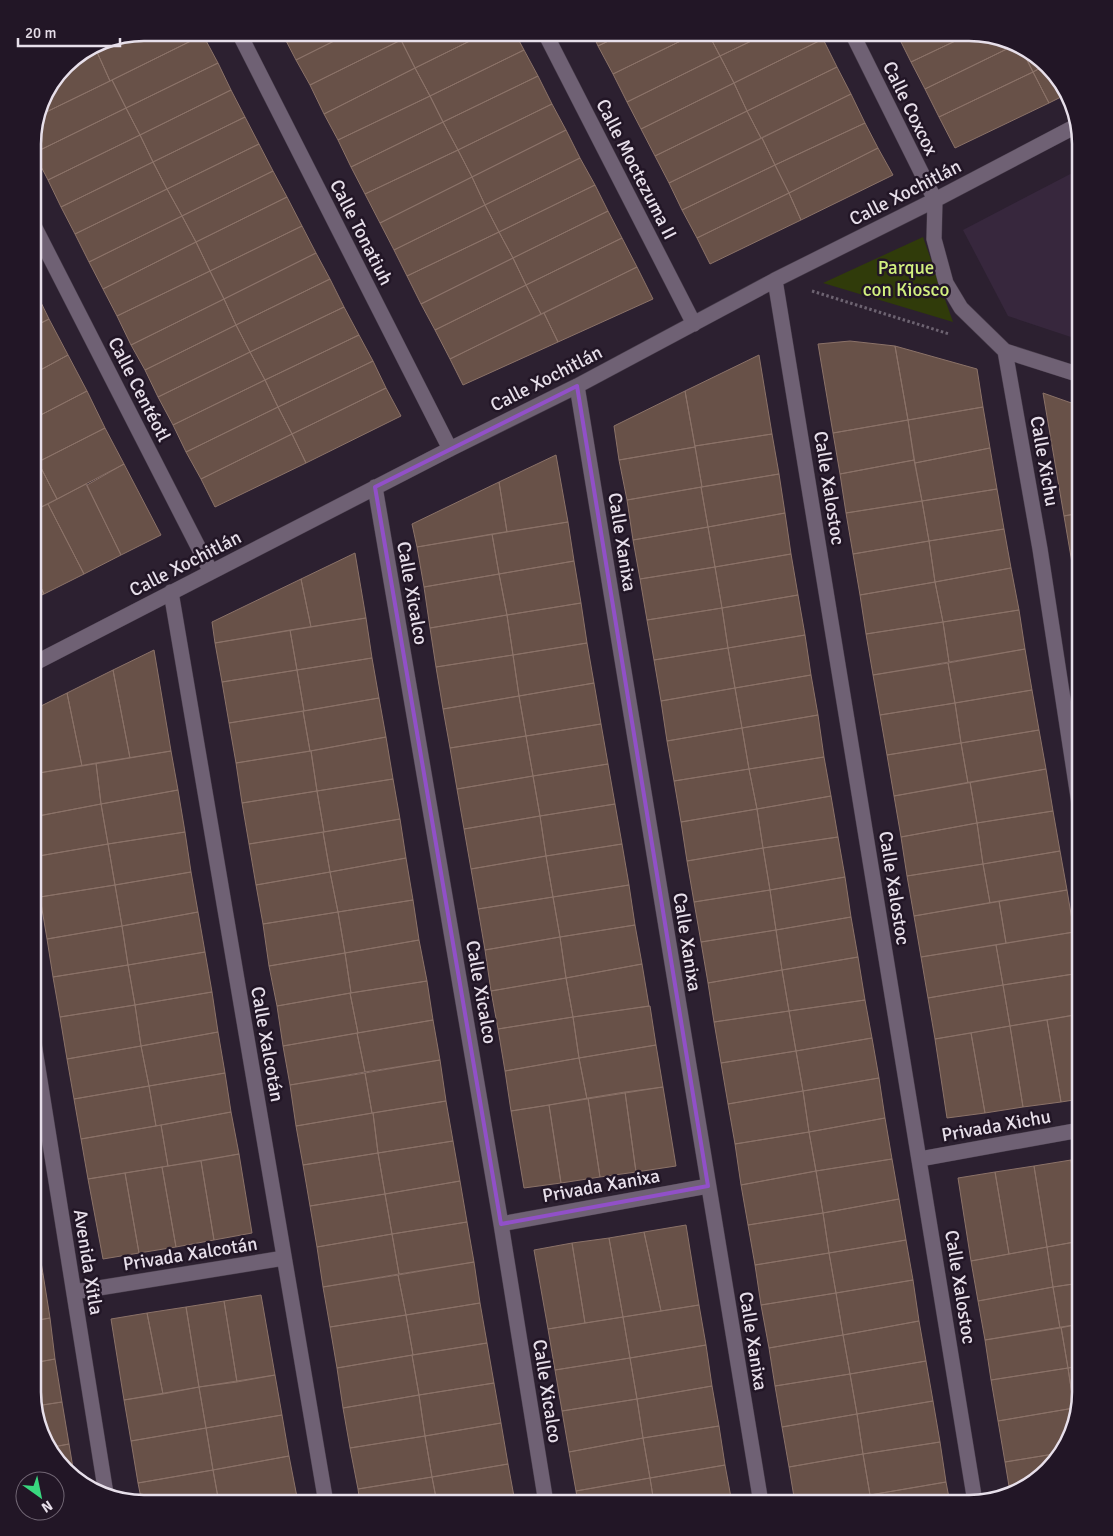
<svg xmlns="http://www.w3.org/2000/svg" width="1113" height="1536" viewBox="0 0 1113 1536" font-family="Signika,sans-serif">
<style>
.built{fill:#37273d}
.green{fill:#303b0a}
.building{fill:#685148;stroke:#8b7268}
.lines{fill:none;stroke-linecap:round;stroke-linejoin:round}
.minor-casing{stroke:#473c4a;stroke-width:16}
.path{stroke:#6d6371;stroke-width:3;stroke-dasharray:2.5 2.5;stroke-linecap:butt}
.minor{stroke:#6f6174;stroke-width:15}
.marked{fill:none;stroke:#9150c8;stroke-width:4;stroke-linejoin:round}
.labels{text-anchor:middle;stroke-width:5;stroke-linejoin:round;paint-order:stroke}
.street-label{font-size:19px;fill:#e7dfea;stroke:#221626}
.park-label{font-size:19px;fill:#d2f07f;stroke:#221626}
.rim{fill:none;stroke:#e7dfea;stroke-width:2.5}
</style>
<rect width="100%" height="100%" fill="#2c2030"/>
<path class="built" d="M1080,169V340L1008,316L963,230Z"/>
<path class="green" d="M923,237L953,322L823,283Z"/>
<path class="building" d="M144,32L202,33L203,35L110,81L97,52L132,35Z
M282,33H350L296,60Z
M350,33H397L401,40L310,85L296,60Z
M397,33H417L401,40Z
M417,33H486L415,68L401,40Z
M486,33H515L524,50L430,96L415,68Z
M592,33H625L598,46Z
M625,33H697L613,74L598,46Z
M697,33H708L720,56L627,102L613,74Z
M708,33H768L720,56Z
M768,33H819L823,39L734,83L720,56Z
M904,33H972L911,62L898,36Z
M972,33L1015,45L925,89L911,62Z
M132,35L97,52L94,46L102,41Z
M203,35L218,63L126,108L112,80Z
M823,39L837,67L747,111L734,83Z
M401,40L415,68L324,114L310,85Z
M1015,45L1020,46L1033,72L939,117L925,89Z
M94,46L97,52L64,68L70,60Z
M1020,46L1025,48L1044,66L1033,72Z
M524,50L538,76L443,122L430,96Z
M97,52L110,81L38,116L44,95L64,68Z
M720,56L734,83L641,129L627,102Z
M218,63L231,90L140,135L126,108Z
M1044,66L1065,88L1067,94L1049,103L1033,72Z
M837,67L851,94L761,138L747,111Z
M415,68L430,96L338,140L324,114Z
M1033,72L1049,103L955,148L939,117Z
M538,76L552,104L458,150L443,122Z
M112,80L126,108L34,153L33,137L38,116Z
M734,83L747,111L655,156L641,129Z
M231,90L245,117L153,162L140,135Z
M851,94L865,123L775,165L762,138Z
M430,96L443,122L351,167L338,140Z
M552,104L566,130L472,177L458,150Z
M126,108L140,135L48,180L34,153Z
M747,111L761,138L669,183L655,156Z
M245,117L259,144L167,189L153,162Z
M443,122L458,150L365,194L351,167Z
M865,123L878,148L789,193L775,165Z
M566,130L580,158L485,205L472,177Z
M140,135L153,162L61,207L48,180Z
M762,138L775,165L682,210L669,183Z
M259,144L273,171L182,216L167,189Z
M878,148L893,175L801,220L789,193Z
M458,150L472,177L380,223L365,194Z
M580,158L595,185L499,232L485,205Z
M153,162L167,189L75,234L61,207Z
M775,165L789,193L697,238L682,210Z
M273,171L287,197L196,242L182,216Z
M472,177L485,205L394,250L380,223Z
M595,185L608,211L513,258L499,232Z
M167,189L182,216L89,262L75,234Z
M789,193L801,220L710,264L697,238Z
M287,197L302,226L210,271L196,242Z
M485,205L499,232L407,276L394,250Z
M608,211L622,238L526,285L513,258Z
M182,216L196,242L103,289L89,262Z
M302,226L316,253L224,299L210,271Z
M499,232L513,258L421,304L407,276Z
M622,238L637,267L541,314L526,285Z
M196,242L210,271L117,316L103,289Z
M316,253L330,279L236,325L224,299Z
M513,258L526,285L435,330L421,304Z
M637,267L653,299L558,342L544,313Z
M210,271L224,299L131,345L117,316Z
M330,279L344,307L250,352L236,325Z
M526,285L541,314L450,359L435,330Z
M33,286L49,319L33,327Z
M224,299L236,325L145,370L131,345Z
M344,307L359,335L265,380L250,352Z
M544,313L558,342L463,385L450,359Z
M49,319L68,355L33,374V327Z
M236,325L250,352L158,397L145,370Z
M359,335L373,361L278,407L265,380Z
M850,341L895,346L908,420L833,433L818,344Z
M895,346L977,369L983,407L908,420Z
M250,352L265,380L173,425L158,397Z
M68,355L87,391L33,419V374Z
M759,355L772,434L695,446L685,391Z
M373,361L386,388L292,434L278,407Z
M265,380L278,407L186,452L173,425Z
M386,388L401,416L306,463L292,434Z
M87,391L105,428L38,462L33,453V419Z
M685,391L695,447L619,460L614,426Z
M1043,393L1080,406V513L1064,516Z
M278,407L292,434L201,479L186,452Z
M983,407L990,448L915,463L908,420Z
M908,420L914,460L840,474L833,433Z
M105,428L124,464L57,499L38,462Z
M292,434L306,463L215,507L201,479Z
M772,434L779,474L702,487L695,446Z
M695,447L702,487L627,500L619,460Z
M990,448L997,489L922,501L915,463Z
M33,453L38,462L33,465Z
M556,455L568,522L507,532L499,482Z
M914,460L922,501L846,513L840,474Z
M38,462L57,499L33,511V465Z
M124,464L161,535L121,555L87,485Z
M779,474L785,513L708,527L701,487Z
M499,482L507,532L417,547L412,524Z
M86,484L121,555L84,574L48,504Z
M701,487L708,527L633,540L627,500Z
M997,489L1004,529L929,541L922,501Z
M922,501L929,541L853,554L846,513Z
M48,504L84,574L44,594L33,571V511Z
M785,513L791,554L715,567L708,527Z
M1080,513V556L1071,557L1064,516Z
M568,522L574,561L499,574L492,534Z
M708,527L715,567L640,579L633,540Z
M1004,529L1011,568L935,582L929,541Z
M492,534L499,574L424,587L417,547Z
M929,541L935,582L860,595L853,554Z
M355,553L366,618L311,627L301,579Z
M791,554L798,595L722,608L715,567Z
M1080,556V597L1077,598L1071,557Z
M574,561L581,603L507,615L499,574Z
M715,567L722,608L647,620L640,579Z
M1011,568L1019,610L943,622L935,582Z
M33,571L44,594L33,599Z
M499,574L507,615L430,628L424,587Z
M301,579L311,627L215,643L212,622Z
M935,582L943,622L866,634L860,595Z
M798,595L805,635L728,648L722,608Z
M1080,597V618L1077,598Z
M581,603L587,643L513,655L507,615Z
M722,608L728,648L654,660L647,620Z
M1019,610L1025,649L949,662L943,622Z
M507,615L513,655L436,667L430,628Z
M366,618L372,658L297,670L290,630Z
M943,622L949,662L873,675L866,634Z
M290,630L297,670L222,682L215,643Z
M805,635L811,675L735,688L728,648Z
M587,643L594,683L519,696L513,655Z
M728,648L735,688L661,701L654,660Z
M1025,649L1032,690L955,703L948,663Z
M154,650L171,751L130,758L113,670Z
M513,655L519,696L443,709L436,667Z
M372,658L379,698L304,711L297,670Z
M948,663L955,703L880,715L873,675Z
M113,670L130,758L82,766L67,693Z
M297,670L304,711L229,723L222,682Z
M811,675L818,715L742,728L735,688Z
M594,683L601,724L526,736L519,696Z
M735,688L742,728L667,741L661,701Z
M1032,690L1039,730L961,743L955,703Z
M67,693L82,766L33,774V710Z
M519,696L526,736L450,748L443,709Z
M379,698L386,737L310,751L303,711Z
M955,703L961,743L887,755L880,715Z
M303,711L310,751L236,763L229,723Z
M818,715L824,757L749,769L742,728Z
M601,724L608,764L533,776L526,736Z
M742,728L749,769L674,781L667,741Z
M1039,730L1046,769L968,783L961,743Z
M526,736L533,776L457,789L450,748Z
M386,737L393,779L317,791L311,751Z
M961,743L968,783L894,796L887,755Z
M171,751L178,790L101,804L96,763Z
M311,751L317,791L242,803L236,763Z
M824,757L831,796L757,809L749,769Z
M96,763L101,804L33,817V774Z
M608,764L615,804L540,816L533,776Z
M749,769L757,809L681,822L674,781Z
M1046,769L1053,811L977,823L970,782Z
M533,776L540,816L464,829L457,789Z
M393,779L400,819L324,832L317,791Z
M970,782L977,823L901,837L894,796Z
M178,790L185,832L108,844L101,804Z
M317,791L324,832L249,844L242,803Z
M831,796L838,837L763,848L757,809Z
M101,804L108,844L33,857V817Z
M615,804L622,844L546,856L540,816Z
M757,809L763,848L687,861L681,822Z
M1053,811L1060,851L983,864L977,823Z
M540,816L546,856L471,869L464,829Z
M400,819L406,858L330,872L323,832Z
M977,823L983,864L907,876L901,837Z
M185,832L191,872L115,885L108,844Z
M323,832L330,872L256,885L249,844Z
M838,837L845,877L770,890L763,848Z
M108,844L115,885L40,897L33,857Z
M622,844L629,885L553,897L546,856Z
M763,848L770,890L694,902L687,861Z
M1060,851L1067,890L990,903L983,864Z
M546,856L553,897L478,909L471,869Z
M406,858L413,900L338,912L330,872Z
M983,864L990,903L914,916L907,876Z
M191,872L198,912L122,926L115,885Z
M330,872L338,912L263,924L256,885Z
M845,877L851,917L776,930L770,890Z
M115,885L122,926L47,939L40,897Z
M629,885L635,925L560,937L553,897Z
M770,890L776,930L701,942L694,902Z
M1067,890L1074,932L1006,943L999,901Z
M553,897L560,937L485,950L478,909Z
M413,900L419,940L345,953L338,912Z
M999,901L1006,943L921,957L914,916Z
M198,912L205,952L128,965L122,926Z
M338,912L345,953L269,966L263,924Z
M851,917L858,957L782,970L776,930Z
M635,925L642,964L566,978L560,937Z
M122,926L128,965L53,977L47,939Z
M776,930L782,970L708,983L701,942Z
M1074,932L1080,973L1003,985L996,945Z
M560,937L566,978L491,991L485,950Z
M419,940L427,981L351,993L345,953Z
M996,945L1003,985L928,998L921,957Z
M205,952L212,992L135,1005L128,965Z
M345,953L351,993L277,1006L269,966Z
M858,957L865,1000L789,1011L782,970Z
M642,964L649,1006L573,1017L566,978Z
M128,965L135,1005L60,1017L53,977Z
M782,970L789,1011L714,1022L708,983Z
M1080,973V1014L1010,1026L1003,985Z
M566,978L573,1017L498,1029L491,991Z
M427,981L433,1020L358,1033L350,993Z
M1003,985L1010,1026L935,1039L928,998Z
M212,992L218,1032L141,1046L135,1005Z
M350,993L358,1033L283,1046L277,1006Z
M865,1000L872,1038L796,1051L789,1011Z
M135,1005L141,1046L67,1059L60,1017Z
M650,1006L656,1045L579,1058L573,1017Z
M789,1011L796,1051L721,1063L714,1022Z
M1080,1014V1099L1061,1102L1047,1020Z
M573,1017L579,1058L505,1071L498,1029Z
M433,1020L440,1060L365,1072L357,1033Z
M1047,1020L1061,1102L1023,1107L1010,1026Z
M1010,1026L1023,1107L985,1113L971,1033Z
M218,1032L225,1073L149,1086L141,1046Z
M357,1033L365,1072L290,1085L283,1046Z
M971,1033L985,1113L947,1118L935,1039Z
M872,1038L879,1078L803,1091L796,1051Z
M656,1045L663,1087L587,1099L579,1058Z
M141,1046L149,1086L74,1099L67,1059Z
M796,1051L803,1091L728,1104L721,1063Z
M579,1058L587,1099L511,1111L505,1071Z
M440,1060L446,1101L372,1113L365,1073Z
M225,1073L231,1112L156,1126L149,1086Z
M365,1073L372,1113L296,1126L290,1085Z
M879,1078L885,1118L809,1132L803,1091Z
M149,1086L156,1126L81,1139L74,1099Z
M663,1087L676,1166L636,1172L625,1092Z
M803,1091L809,1132L735,1144L728,1104Z
M625,1092L636,1172L600,1177L588,1098Z
M588,1098L600,1177L561,1183L549,1105Z
M446,1101L453,1141L378,1153L373,1113Z
M549,1105L561,1183L524,1188L511,1111Z
M231,1112L239,1154L168,1166L161,1125Z
M373,1113L378,1153L303,1165L296,1126Z
M885,1118L892,1159L816,1171L809,1132Z
M161,1125L168,1166L88,1179L81,1139Z
M809,1132L816,1171L741,1185L735,1144Z
M453,1141L460,1181L385,1194L378,1153Z
M378,1153L385,1194L310,1206L303,1165Z
M239,1154L252,1233L214,1240L201,1161Z
M1080,1158V1219L1071,1160Z
M892,1159L899,1199L823,1213L816,1171Z
M1071,1160L1080,1219V1241L1047,1247L1034,1166Z
M201,1161L214,1240L176,1247L162,1167Z
M1034,1166L1047,1247L1009,1254L995,1172Z
M162,1167L176,1247L139,1253L125,1173Z
M816,1171L823,1213L748,1225L741,1185Z
M995,1172L1009,1254L971,1261L958,1178Z
M125,1173L139,1253L103,1259L88,1179Z
M460,1181L467,1222L392,1234L385,1194Z
M385,1194L392,1234L317,1247L310,1206Z
M899,1199L906,1240L829,1253L823,1213Z
M823,1213L829,1253L755,1265L748,1225Z
M33,1214L36,1232H33Z
M467,1222L474,1262L399,1274L392,1234Z
M686,1225L699,1305L661,1311L644,1232Z
M33,1232H36L43,1274L33,1275Z
M644,1232L661,1311L623,1317L609,1238Z
M392,1234L399,1274L323,1287L317,1247Z
M609,1238L623,1317L585,1323L572,1243Z
M906,1240L913,1280L836,1293L829,1253Z
M1080,1241V1283L1053,1287L1047,1247Z
M572,1243L585,1323L548,1329L534,1250Z
M1047,1247L1053,1287L978,1301L971,1261Z
M829,1253L836,1293L761,1305L755,1265Z
M474,1262L480,1303L406,1315L398,1275Z
M43,1274L50,1318L33,1321V1275Z
M398,1275L406,1315L330,1327L323,1287Z
M913,1280L919,1321L843,1335L836,1293Z
M1080,1283V1324L1060,1328L1053,1287Z
M1053,1287L1060,1328L985,1340L978,1301Z
M836,1293L843,1335L769,1348L761,1305Z
M261,1295L275,1375L237,1382L224,1301Z
M224,1301L237,1382L199,1387L186,1307Z
M480,1303L487,1343L413,1355L406,1315Z
M699,1305L706,1345L630,1358L623,1317Z
M186,1307L199,1387L163,1394L147,1313Z
M147,1313L163,1394L124,1400L111,1319Z
M406,1315L413,1355L337,1368L330,1327Z
M623,1317L630,1358L555,1370L548,1329Z
M50,1318L55,1359L33,1363V1321Z
M919,1321L926,1361L850,1374L843,1335Z
M1080,1324V1366L1068,1368L1061,1327Z
M1061,1327L1068,1368L991,1380L985,1340Z
M843,1335L850,1374L775,1386L769,1348Z
M487,1343L494,1383L419,1395L412,1355Z
M706,1345L712,1386L637,1399L630,1358Z
M412,1355L419,1395L343,1408L337,1368Z
M630,1358L637,1399L562,1411L555,1370Z
M55,1359L62,1402L36,1406L32,1392L33,1363Z
M926,1361L933,1401L857,1414L850,1374Z
M1080,1366V1392L1076,1408H1074L1068,1368Z
M1068,1368L1074,1408L998,1421L991,1380Z
M850,1374L857,1414L782,1427L775,1386Z
M275,1375L282,1415L206,1428L199,1387Z
M494,1383L501,1423L425,1436L419,1395Z
M712,1386L719,1426L643,1438L637,1399Z
M199,1387L206,1428L131,1441L124,1400Z
M419,1395L425,1436L350,1448L343,1408Z
M637,1399L643,1438L569,1452L562,1411Z
M933,1401L940,1442L863,1454L857,1414Z
M62,1402L69,1444L48,1448L36,1406Z
M1074,1408L1075,1413L1066,1447L1060,1453L1005,1462L998,1421Z
M857,1414L863,1454L789,1467L782,1427Z
M282,1415L289,1456L213,1470L206,1428Z
M501,1423L508,1464L432,1477L425,1436Z
M719,1426L725,1465L650,1478L643,1438Z
M206,1428L213,1470L138,1483L131,1441Z
M425,1436L432,1477L358,1489L350,1448Z
M643,1438L650,1478L576,1491L569,1452Z
M940,1442L946,1482L870,1495L863,1454Z
M69,1444L74,1474L48,1448Z
M1060,1453L1025,1488L1010,1492L1005,1462Z
M863,1454L870,1495L819,1503H795L789,1467Z
M289,1456L297,1497L257,1503H219L213,1470Z
M508,1464L515,1502L437,1503L432,1477Z
M725,1465L732,1503H654L650,1478Z
M213,1470L219,1503H142L138,1483Z
M432,1477L437,1503H360L358,1489Z
M650,1478L654,1503H578L576,1491Z
M946,1482L950,1503H872L870,1495Z
M870,1495L872,1503H819Z
M297,1497L298,1503H257Z"/>
<g class="lines">
<g class="minor-casing">
<path id="minor" d="M239,33L450,449
M545,33L694,324
M852,33L935,200L934,239L946,283L961,308L1005,351L1040,549L1080,810
M33,224L211,572
M775,280L975,1502
M1005,351L1080,375
M577,386L761,1503
M375,487L501,1224L546,1503
M171,592L326,1503
M33,664L450,449L577,386L775,280L935,200L1076,126
M33,1037L106,1494
M920,1159L1080,1130
M501,1224L708,1186
M74,1292L284,1258"/>
</g>
<path class="path" d="M812,291L949,334"/>
<use href="#minor" class="minor"/>
</g>
<path class="marked" d="M577,386L708,1186L501,1224L375,487Z"/>
<g class="labels">
<g class="street-label">
<text transform="translate(911 108) rotate(64)" y="7">Calle Coxcox</text>
<text transform="translate(637 169) rotate(63)" y="7">Calle Moctezuma II</text>
<text transform="translate(905 192) rotate(-27)" y="7">Calle Xochitlán</text>
<text transform="translate(362 232) rotate(63)" y="7">Calle Tonatiuh</text>
<text transform="translate(546 378) rotate(-27)" y="7">Calle Xochitlán</text>
<text transform="translate(140 389) rotate(63)" y="7">Calle Centéotl</text>
<text transform="translate(1045 461) rotate(80)" y="7">Calle Xichu</text>
<text transform="translate(830 488) rotate(81)" y="7">Calle Xalostoc</text>
<text transform="translate(623 542) rotate(81)" y="7">Calle Xanixa</text>
<text transform="translate(185 563) rotate(-27)" y="7">Calle Xochitlán</text>
<text transform="translate(413 593) rotate(80)" y="7">Calle Xicalco</text>
<text transform="translate(895 888) rotate(81)" y="7">Calle Xalostoc</text>
<text transform="translate(688 942) rotate(81)" y="7">Calle Xanixa</text>
<text transform="translate(482 992) rotate(80)" y="7">Calle Xicalco</text>
<text transform="translate(268 1044) rotate(80)" y="7">Calle Xalcotán</text>
<text transform="translate(996 1125) rotate(-10)" y="7">Privada Xichu</text>
<text transform="translate(601 1185) rotate(-10)" y="7">Privada Xanixa</text>
<text transform="translate(190 1253) rotate(-9)" y="7">Privada Xalcotán</text>
<text transform="translate(89 1262) rotate(81)" y="7">Avenida Xitla</text>
<text transform="translate(961 1287) rotate(81)" y="7">Calle Xalostoc</text>
<text transform="translate(754 1341) rotate(81)" y="7">Calle Xanixa</text>
<text transform="translate(548 1391) rotate(81)" y="7">Calle Xicalco</text>
</g>
<g class="park-label">
<text x="906" y="274">Parque<tspan x="906" dy="22">con Kiosco</tspan></text>
</g>
</g>
<path d="M0 0H1113V1536H0ZM144 41H969A103 103 0 0 1 1072 144V1392A103 103 0 0 1 969 1495H144A103 103 0 0 1 41 1392V144A103 103 0 0 1 144 41Z" fill="#221626" fill-rule="evenodd"/>
<path class="rim" d="M144 41H969A103 103 0 0 1 1072 144V1392A103 103 0 0 1 969 1495H144A103 103 0 0 1 41 1392V144A103 103 0 0 1 144 41Z"/>
<g transform="translate(40 1496) rotate(147)"><circle r="24" fill="#221626" stroke="#716674"/>
<path d="M0-4L9 19L0 12L-9 19Z" fill="#39d87f"/>
<text y="-8" font-size="14" font-weight="bold" text-anchor="middle" fill="#e7dfea">N</text>
</g>
<path d="M18 38v8h102v-8" fill="none" stroke="#e7dfea" stroke-width="2.5"/>
<text x="25" y="38" font-size="15" fill="#e7dfea" stroke="#221626" stroke-width="4" paint-order="stroke">20 m</text>
</svg>
